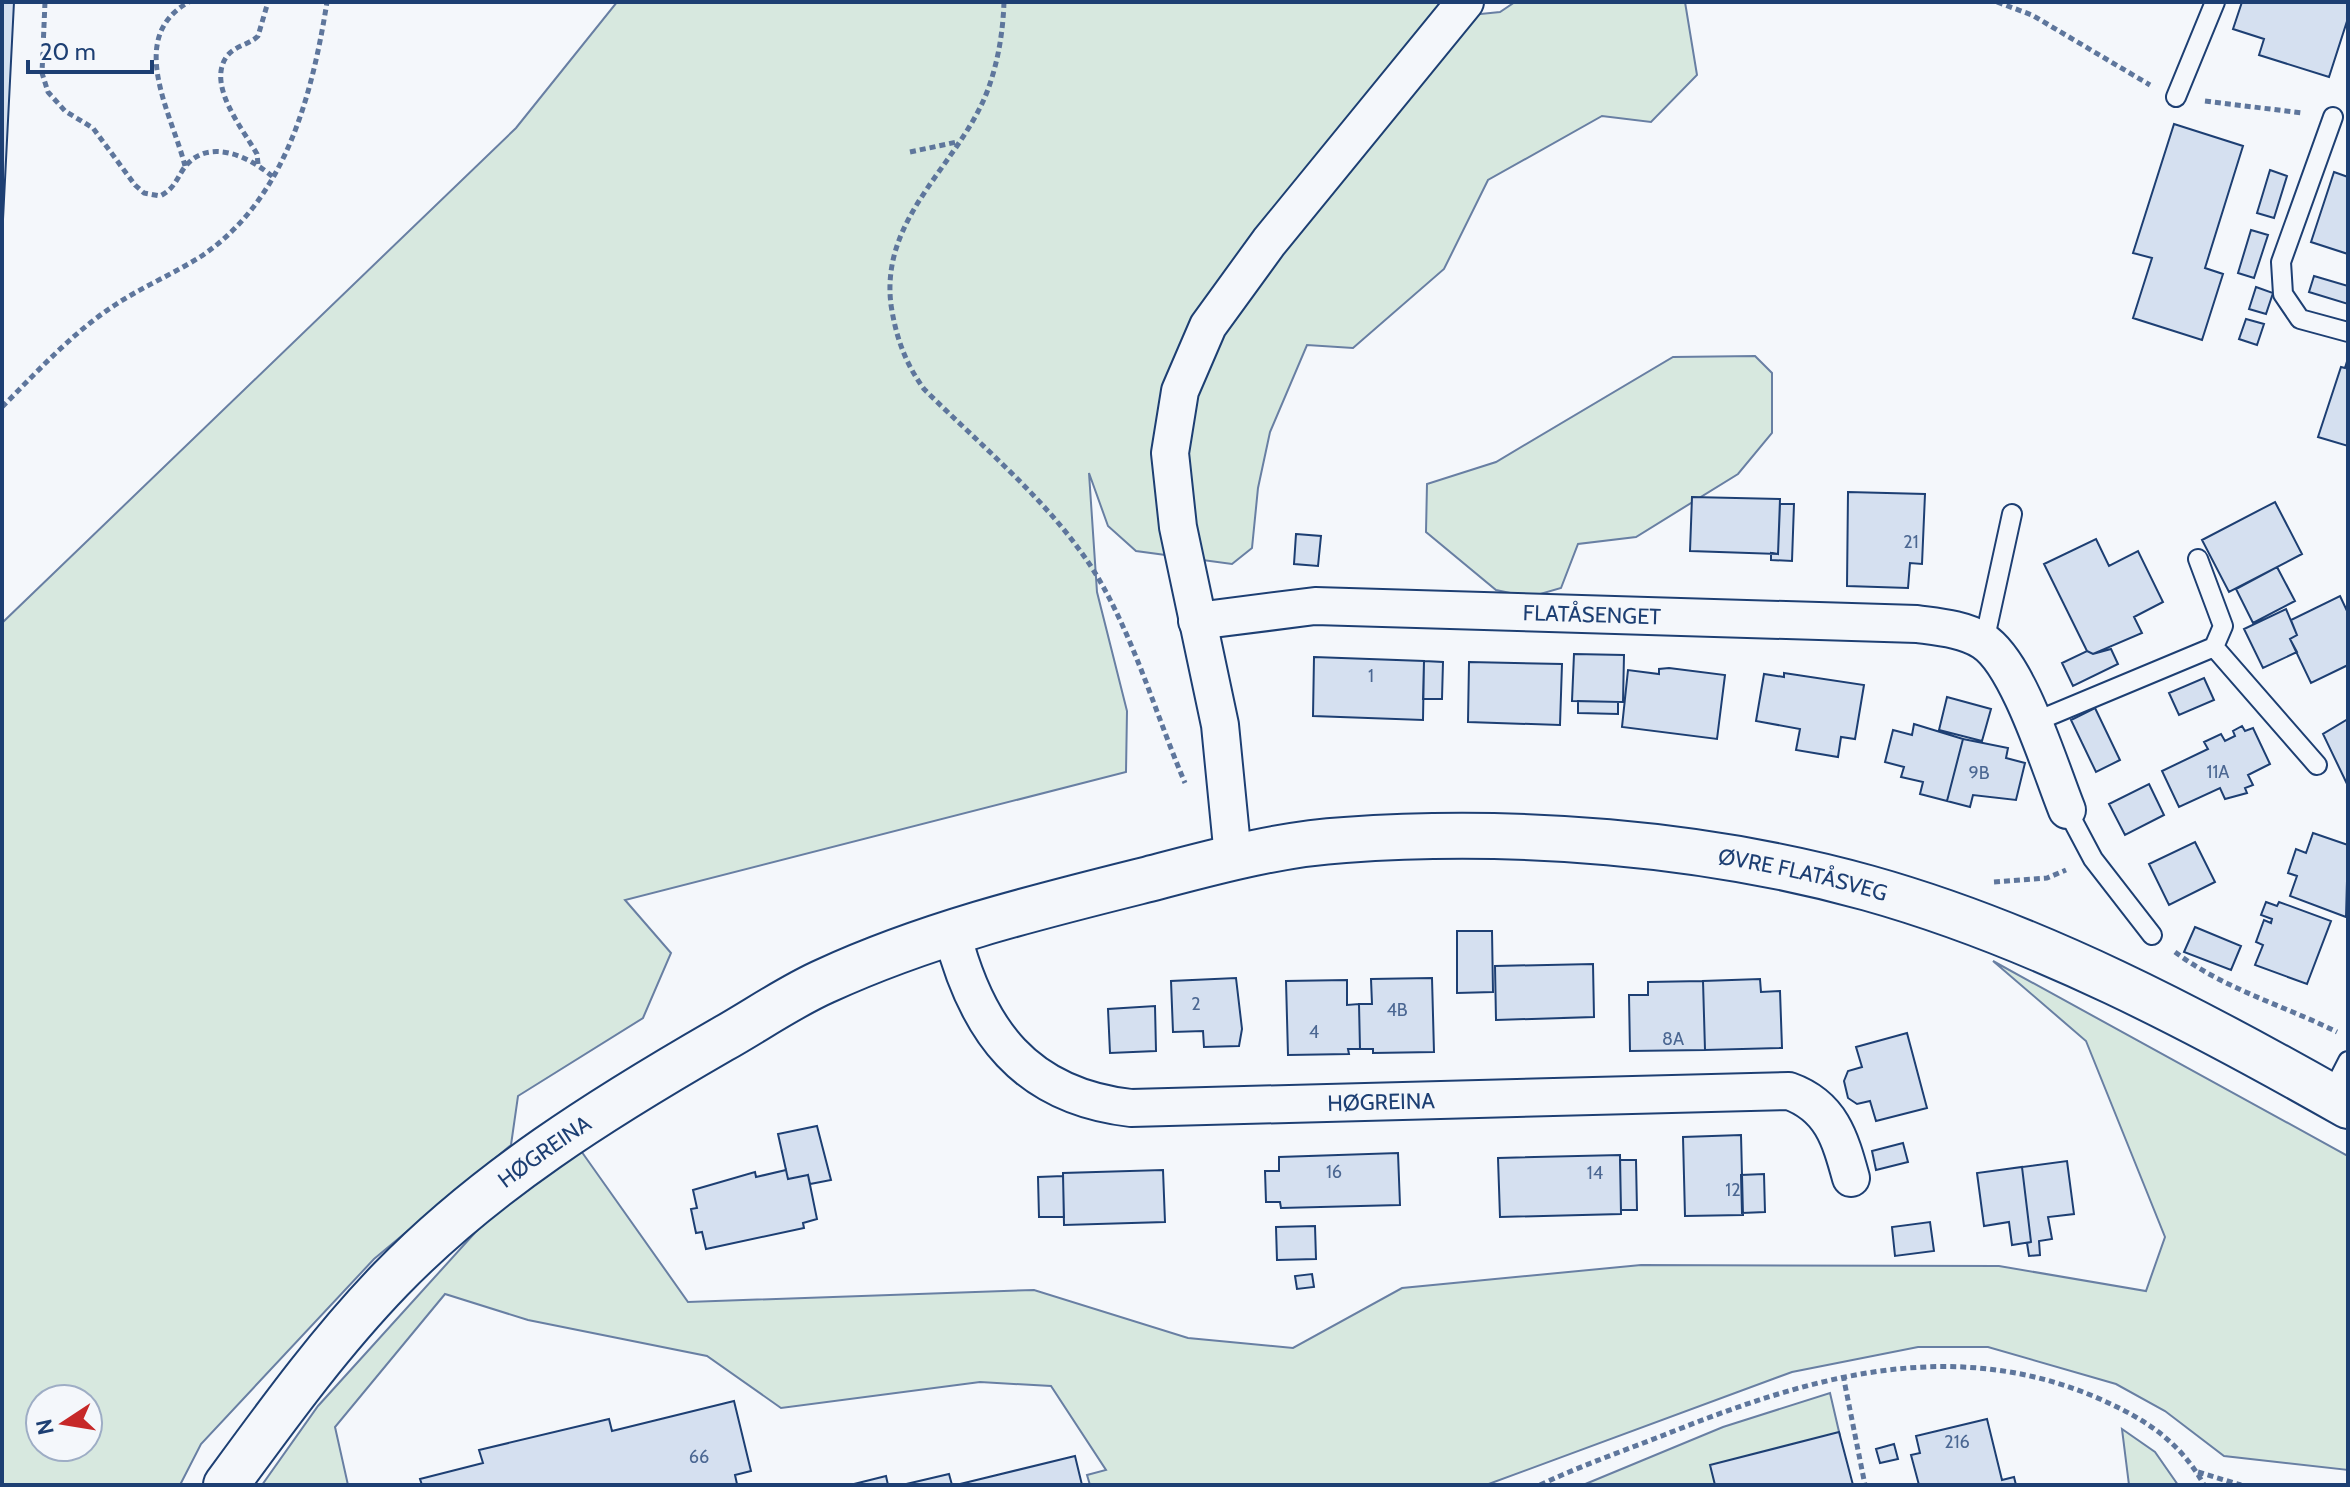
<svg xmlns="http://www.w3.org/2000/svg" width="2350" height="1487" viewBox="0 0 2350 1487" font-family="Cabin,sans-serif">
<style>
.green{fill:#d7e8df;stroke:#687fa3;stroke-width:2;fill-rule:evenodd}
.building{fill:#d5e0f0;stroke:#1d3f73;stroke-width:2}
.lines{fill:none;stroke-linecap:round;stroke-linejoin:round}
.lane-casing{stroke:#1d3f73;stroke-width:22}
.street-casing{stroke:#1d3f73;stroke-width:40}
.secondary-casing{stroke:#1d3f73;stroke-width:48}
.path{stroke:#5e769c;stroke-width:5;stroke-dasharray:6 4;stroke-linecap:butt}
.lane{stroke:#f4f7fb;stroke-width:18}
.street{stroke:#f4f7fb;stroke-width:36}
.secondary{stroke:#f4f7fb;stroke-width:44}
.labels{text-anchor:middle;stroke-width:6;stroke-linejoin:round;paint-order:stroke}
.number-label{font-size:18px;fill:#4b6792}
.street-label{font-size:22px;fill:#1d3f73;stroke:#f4f7fb}
</style>
<rect width="100%" height="100%" fill="#f4f7fb"/>
<path class="green" d="M617,2H1467L1471,15L1500,12L1515,2H1685L1697,75L1651,122L1602,116L1488,180L1444,269L1353,348L1307,345L1270,432L1258,488L1252,548L1232,564L1136,551L1108,526L1089,473L1097,592L1127,711L1126,772L625,900L671,953L643,1018L518,1096L511,1145L374,1259L201,1444L180,1485H2V623L516,128ZM40,1399H88V1447H40Z
M1755,356L1772,373V433L1738,474L1636,537L1578,544L1561,588L1530,597L1496,590L1426,532L1427,484L1496,462L1673,357Z
M1993,961L2348,1156V1470L2224,1456L2165,1411L2116,1384L1988,1347H1918L1792,1372L1486,1485H1090L1087,1475L1106,1470L1051,1386L980,1382L781,1408L707,1356L528,1320L445,1294L335,1427L348,1485H262L318,1406L511,1193L579,1148L688,1302L1034,1290L1188,1338L1293,1348L1402,1288L1641,1265L1999,1266L2146,1291L2165,1237L2086,1041Z
M1830,1393L1840,1436L1717,1485H1583L1723,1427Z
M2122,1429L2155,1452L2178,1485H2129Z"/>
<path class="building" d="M2,2H14L2,239Z
M2242,2H2348V18L2329,77L2259,55L2264,39L2233,29Z
M2174,124L2243,146L2205,268L2223,274L2202,340L2133,318L2152,258L2133,253Z
M2270,170L2287,176L2274,218L2257,213Z
M2334,172L2348,177V254L2311,242Z
M2251,230L2268,235L2254,278L2238,273Z
M2314,276L2348,286V304L2309,292Z
M2256,287L2273,293L2266,314L2249,309Z
M2246,319L2264,324L2257,345L2239,339Z
M2348,358V446L2318,437L2341,367L2345,368Z
M1848,492L1925,494L1922,564L1910,563L1908,588L1847,586Z
M1692,497L1780,499L1778,554L1690,551Z
M2275,502L2302,554L2229,592L2202,540Z
M1780,504H1794L1792,561L1771,560V553L1778,554Z
M1296,534L1321,536L1318,566L1294,564Z
M2096,539L2109,566L2138,551L2163,602L2134,617L2142,633L2093,654L2087,651L2044,564Z
M2277,567L2295,601L2253,623L2236,589Z
M2340,596L2348,613V665L2311,683L2290,639L2297,635L2291,620Z
M2286,609L2297,635L2290,639L2297,652L2263,668L2244,629Z
M2111,649L2118,664L2073,686L2062,663L2087,651L2093,654Z
M1574,654L1624,655L1623,702L1572,701Z
M1314,657L1424,661L1423,720L1313,716Z
M1424,661L1443,662L1442,699H1423Z
M1469,662L1562,664L1560,725L1468,722Z
M1669,668L1725,675L1717,739L1622,727L1628,670L1659,674V669Z
M1784,673L1864,685L1855,739L1841,737L1838,757L1796,750L1800,729L1756,721L1764,674L1784,677Z
M2204,678L2214,700L2179,715L2169,693Z
M1947,697L1991,709L1982,741L1939,730Z
M1578,701L1618,702V714L1578,713Z
M2095,708L2120,760L2096,772L2071,720Z
M2348,719V786L2323,734Z
M1914,724L1963,739L1947,801L1920,794L1923,782L1901,777L1904,767L1885,762L1893,730L1912,735Z
M2242,726L2245,731L2253,728L2270,764L2248,775L2253,785L2245,788L2247,793L2225,799L2220,788L2179,807L2162,771L2208,749L2204,742L2221,734L2225,741L2235,736L2233,731Z
M1963,739L2008,748L2006,758L2025,763L2016,800L1973,795L1970,807L1947,801Z
M2149,784L2164,815L2125,835L2109,804Z
M2313,833L2348,845L2346,917L2290,896L2297,876L2288,873L2296,849L2306,853Z
M2195,842L2215,882L2169,905L2149,864Z
M2266,902L2277,906L2279,902L2331,921L2307,984L2255,965L2263,945L2256,942L2264,920L2271,923L2272,919L2261,915Z
M2195,927L2241,946L2231,970L2184,952Z
M1457,931H1492L1493,992L1457,993Z
M1593,964L1594,1017L1496,1020L1495,966Z
M1236,978L1242,1029L1239,1046L1204,1047L1203,1031L1173,1032L1171,981Z
M1432,978L1434,1052L1373,1053V1049H1360L1359,1004H1372L1371,979Z
M1760,979L1761,992L1780,991L1782,1048L1705,1050L1703,981Z
M1347,980V1005L1359,1004L1360,1049H1348L1349,1054L1288,1055L1286,981Z
M1703,981L1705,1050L1630,1051L1629,995H1648V982Z
M1155,1006L1156,1051L1110,1053L1108,1009Z
M1907,1033L1927,1108L1876,1121L1870,1101L1857,1104L1848,1098L1844,1081L1848,1071L1862,1067L1856,1047Z
M817,1126L831,1180L810,1184L808,1175L788,1179L778,1134Z
M1741,1135L1743,1215L1685,1216L1683,1137Z
M1903,1143L1908,1162L1876,1170L1872,1151Z
M1398,1153L1400,1205L1281,1208L1280,1202H1266L1265,1171H1279V1157Z
M1620,1155L1621,1214L1500,1217L1498,1158Z
M1620,1160H1636L1637,1210H1621Z
M2067,1161L2074,1214L2048,1217L2052,1239L2039,1241L2040,1255L2029,1256L2027,1243L2031,1242L2022,1167Z
M2022,1167L2031,1242L2012,1245L2009,1222L1984,1226L1977,1173Z
M786,1170L788,1179L808,1175L817,1219L803,1223L804,1228L706,1249L702,1232L696,1233L691,1209L697,1208L693,1190L755,1172L756,1177Z
M1163,1170L1165,1222L1064,1225L1063,1173Z
M1764,1174L1765,1212L1742,1213L1741,1175Z
M1063,1176L1064,1217H1039L1038,1177Z
M1930,1222L1934,1251L1895,1256L1892,1227Z
M1315,1226L1316,1259L1277,1260L1276,1227Z
M1312,1274L1314,1287L1297,1289L1295,1276Z
M734,1401L751,1471L735,1475L737,1484L422,1485L420,1479L483,1463L479,1450L609,1419L612,1431Z
M1987,1419L2002,1480L2014,1477L2016,1485H1919L1911,1455L1920,1453L1916,1436Z
M1839,1432L1853,1485H1715L1710,1465Z
M1894,1444L1898,1459L1880,1463L1876,1449Z
M1075,1456L1082,1485H956Z
M949,1474L952,1485H902Z
M886,1476L888,1485H850Z"/>
<g class="lines">
<g class="lane-casing">
<path id="lane" d="M2176,97L2215,2
M2333,117L2281,262L2283,294L2300,319L2348,332
M2198,559L2223,626L2214,647
M1984,642L2012,514
M2032,723L2214,647L2317,765
M2067,810L2093,859L2152,935
M2330,1096L2348,1061"/>
</g>
<g class="street-casing">
<g id="street">
<path id="s1" d="M1197,621L1315,606L1917,624C1939,627 1964,629 1983,641C2019,664 2050,768 2067,810"/>
<path d="M1233,857L1220,725L1178,527L1170,453L1180,391L1208,326L1269,242L1465,2"/>
<path id="s2" d="M952,933C977,1031 1025,1096 1131,1108L1789,1091C1831,1106 1840,1138 1851,1178"/>
</g>
</g>
<g class="secondary-casing">
<g id="secondary">
<path id="s3" d="M226,1485C278,1414 330,1342 391,1279C486,1181 603,1108 721,1040C755,1021 789,997 825,981C927,934 1037,907 1145,880C1210,863 1277,844 1345,840C1515,828 1703,842 1868,888C2036,935 2197,1020 2348,1106"/>
</g>
</g>
<path class="path" d="M45,2L42,73L48,92L65,111L93,128L135,185L144,193L160,196C174,189 176,180 184,168C208,136 250,157 273,177
M1004,2C1003,32 998,63 987,92C958,166 880,217 891,305C896,337 905,363 924,389C982,447 1054,505 1097,576C1135,640 1156,715 1185,783
M1997,2L2032,15L2150,85
M2205,101L2302,113
M910,152L957,142
M258,164L257,154C243,129 206,85 227,56C236,45 249,45 258,36L268,2
M185,166C172,114 125,37 189,2
M2,407C38,371 72,333 115,305C142,287 173,274 200,257C285,201 312,96 327,2
M1994,882L2047,878L2066,870
M2175,952C2224,989 2283,1005 2337,1032
M1843,1375L1865,1485
M2198,1472L2241,1485
M1540,1485C1580,1466 1623,1451 1664,1435C1804,1379 1946,1335 2093,1396C2140,1416 2179,1439 2204,1485"/>
<use href="#lane" class="lane"/>
<use href="#street" class="street"/>
<use href="#secondary" class="secondary"/>
</g>
<g class="labels">
<g class="number-label">
<text x="1911" y="548">21</text>
<text x="1371" y="682">1</text>
<text x="2218" y="778">11A</text>
<text x="1979" y="779">9B</text>
<text x="1196" y="1010">2</text>
<text x="1397" y="1016">4B</text>
<text x="1314" y="1038">4</text>
<text x="1673" y="1045">8A</text>
<text x="1334" y="1178">16</text>
<text x="1595" y="1179">14</text>
<text x="1733" y="1196">12</text>
<text x="1957" y="1448">216</text>
<text x="699" y="1463">66</text>
</g>
<g class="street-label">
<text dy="8" stroke="none"><textPath href="#s1" startOffset="396">FLATÅSENGET</textPath></text>
<text dy="8" stroke="none"><textPath href="#s3" startOffset="1794">ØVRE FLATÅSVEG</textPath></text>
<text dy="8" stroke="none"><textPath href="#s2" startOffset="520">HØGREINA</textPath></text>
<text dy="8" stroke="none"><textPath href="#s3" startOffset="464">HØGREINA</textPath></text>
</g>
</g>
<rect width="2350" height="1487" fill="none" stroke="#1d3f73" stroke-width="8"/>
<g transform="translate(64 1423) rotate(258)"><circle r="38" fill="#f4f7fb" stroke="#9eadc5" stroke-width="2"/>
<path d="M0-6L14 30L0 20L-14 30Z" fill="#c62828"/>
<text y="-12" font-size="22" font-weight="bold" text-anchor="middle" fill="#1d3f73">N</text>
</g>
<path d="M28 60v12h124v-12" fill="none" stroke="#1d3f73" stroke-width="4"/>
<text x="40" y="60" font-size="24" fill="#1d3f73" stroke="#f4f7fb" stroke-width="6" paint-order="stroke">20 m</text>
</svg>
